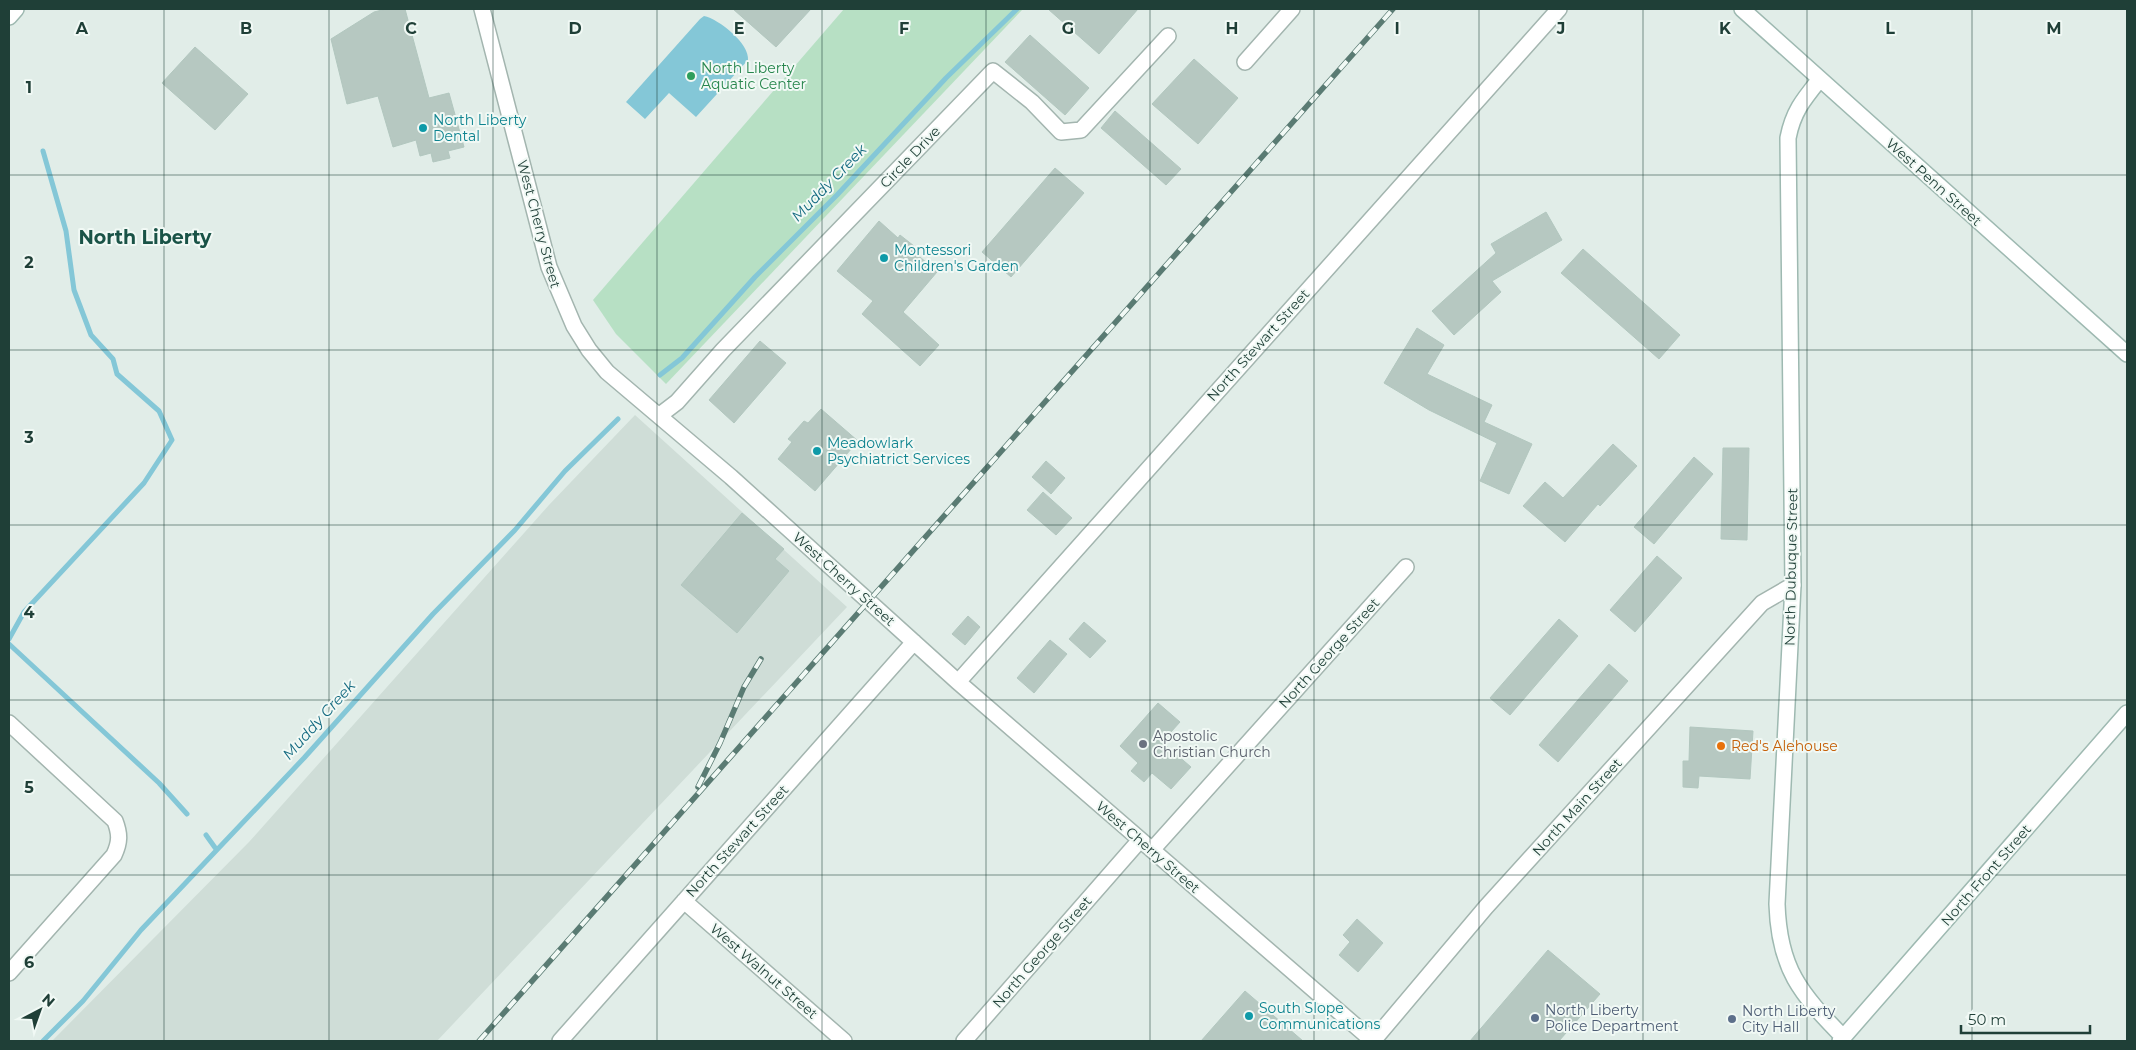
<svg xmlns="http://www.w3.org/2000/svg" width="2136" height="1050" viewBox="0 0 2136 1050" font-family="Montserrat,sans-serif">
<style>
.built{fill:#cfddd7}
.green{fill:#b7e0c4}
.water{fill:#84c7d7}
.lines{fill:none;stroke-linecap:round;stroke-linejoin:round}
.stream{stroke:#84c7d7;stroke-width:5}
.building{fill:#b6c8c1;stroke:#b2c7bf}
.street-casing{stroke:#a3b5af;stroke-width:18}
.secondary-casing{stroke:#9eb9b1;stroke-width:18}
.street{stroke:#fff;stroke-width:15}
.secondary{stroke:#fff;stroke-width:15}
.rail-casing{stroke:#5a7b73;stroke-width:5.5}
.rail{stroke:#f1f9f5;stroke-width:4;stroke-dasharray:11;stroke-linecap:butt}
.grid{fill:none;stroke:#1f3f37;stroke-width:1;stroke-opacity:0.55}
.leisure-dot{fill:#2e9e5b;stroke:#f1f9f5;stroke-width:2}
.culture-dot{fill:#0f9aa8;stroke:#f1f9f5;stroke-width:2}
.worship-dot{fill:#6b7280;stroke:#f1f9f5;stroke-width:2}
.food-dot{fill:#e8710a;stroke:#f1f9f5;stroke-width:2}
.service-dot{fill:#5c6f8a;stroke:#f1f9f5;stroke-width:2}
.labels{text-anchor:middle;stroke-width:4;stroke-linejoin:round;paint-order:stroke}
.leisure-label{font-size:14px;fill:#27864d;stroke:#f1f9f5;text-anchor:start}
.culture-label{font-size:14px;fill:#0d838f;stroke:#f1f9f5;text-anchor:start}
.street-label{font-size:14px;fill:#1f3f37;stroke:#f1f9f5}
.worship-label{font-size:14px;fill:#5b616d;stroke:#f1f9f5;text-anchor:start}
.food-label{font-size:14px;fill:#c56008;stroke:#f1f9f5;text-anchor:start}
.service-label{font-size:14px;fill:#4e5e75;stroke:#f1f9f5;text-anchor:start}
.water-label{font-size:15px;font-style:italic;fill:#146a80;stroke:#f1f9f5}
.district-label{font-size:19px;font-weight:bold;fill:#1a5347;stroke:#f1f9f5}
.grid-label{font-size:16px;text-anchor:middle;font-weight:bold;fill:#1f3f37;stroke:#f1f9f5;stroke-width:4;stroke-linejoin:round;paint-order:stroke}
</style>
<rect width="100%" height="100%" fill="#e1ede8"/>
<path class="built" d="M635,415L847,607L437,1041H52L249,842L549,505Z"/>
<path class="green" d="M844,9H1023L666,384L616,334L593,300Z"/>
<path class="water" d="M704,16C719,19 750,44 748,60L696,117L669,93L645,119L626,102L700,19Z"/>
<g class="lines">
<path class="stream" d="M660,375L682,358L755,277L837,195L946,78L1017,9
M9,639L24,612L144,483L172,440L159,411L117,374L113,359L91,335L74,290L66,231L43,151
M9,644L159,783L187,814
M206,835L216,849
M43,1041L83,1001L141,930L304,758L433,614L515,530L565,471L618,419"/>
</g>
<path class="building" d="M386,9H405L429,98L449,93L464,147L448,151L450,158L433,162L431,153L420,156L416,140L393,147L378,96L347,104L331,39L374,12Z
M733,9H811L776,47Z
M1048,9H1138L1099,54Z
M1030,35L1089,88L1065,115L1005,62Z
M195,47L248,94L215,130L162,83Z
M1194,59L1238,98L1198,144L1152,104Z
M1115,111L1181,169L1166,185L1101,128Z
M1055,168L1084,193L1011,277L982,252Z
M1546,212L1562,240L1492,281L1501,292L1454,335L1432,311L1496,253L1491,244Z
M879,221L898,238L900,235L914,246L911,249L937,272L903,312L939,345L920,366L862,314L873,301L837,271Z
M1583,249L1680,335L1659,359L1561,273Z
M1417,328L1444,345L1427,374L1492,405L1484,422L1532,444L1509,494L1480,481L1497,443L1429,410L1384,383Z
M760,341L786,363L734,423L709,400Z
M821,409L858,441L815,491L778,459L792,442L788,439L804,421L808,423Z
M1613,444L1637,466L1600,506L1598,504L1565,542L1523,506L1545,482L1563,498Z
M1723,448H1749L1747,540L1721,539Z
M1694,457L1713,474L1654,544L1634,527Z
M1046,461L1065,478L1051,494L1032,477Z
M1043,492L1072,518L1056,535L1027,510Z
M742,513L784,549L775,559L789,571L737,633L681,585Z
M1657,556L1682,578L1635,632L1610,610Z
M968,616L980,627L965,645L952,634Z
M1559,619L1578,636L1510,715L1490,698Z
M1084,622L1106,641L1090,658L1069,639Z
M1050,640L1067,654L1034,693L1017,678Z
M1609,664L1628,681L1558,762L1539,745Z
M1158,703L1180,722L1162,742L1191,767L1171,789L1152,773L1144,782L1131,771L1138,763L1120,746Z
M1690,727L1753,731L1750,779L1699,776L1698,788L1683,787V761H1689Z
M1357,919L1383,943L1358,972L1339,955L1350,942L1343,935Z
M1548,950L1600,994L1559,1041H1470Z
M1245,991L1303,1041H1201Z"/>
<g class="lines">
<g class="street-casing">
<path id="street" d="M482,9L549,267L574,326L589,350L607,372L731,477L958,682L1373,1041
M1245,62L1292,9
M660,415L677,402L723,350L993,71L1032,102L1061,132L1081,130L1168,36
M958,682L1559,9
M9,723L115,821C120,834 120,842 114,855L9,973
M1152,850L1406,567
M684,901L844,1041
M560,1041L914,642
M964,1041L1140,840
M1373,1041L1486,907L1762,603L1793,585"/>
</g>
<g class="secondary-casing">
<path id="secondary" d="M1742,9L2127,354
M9,17L16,9
M1820,79C1803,100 1793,112 1788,138L1793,585L1777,904C1779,969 1800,993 1844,1038
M1840,1041L2127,713"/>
</g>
<use href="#street" class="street"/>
<use href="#secondary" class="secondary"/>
<g class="rail-casing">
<path id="rail" d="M698,787L720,743L744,687L761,659
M479,1041L1393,9"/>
</g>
<use href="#rail" class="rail"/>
</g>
<path class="grid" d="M164,9V1041M329,9V1041M493,9V1041M657,9V1041M822,9V1041M986,9V1041M1150,9V1041M1314,9V1041M1479,9V1041M1643,9V1041M1807,9V1041M1972,9V1041M9,175H2127M9,350H2127M9,525H2127M9,700H2127M9,875H2127"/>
<circle class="leisure-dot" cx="691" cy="76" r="5"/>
<g class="culture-dot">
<circle cx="423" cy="128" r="5"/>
<circle cx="884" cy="258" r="5"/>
<circle cx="817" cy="451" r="5"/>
<circle cx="1249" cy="1016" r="5"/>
</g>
<circle class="worship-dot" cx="1143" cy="744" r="5"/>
<circle class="food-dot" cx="1721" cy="746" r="5"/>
<g class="service-dot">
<circle cx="1535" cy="1018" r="5"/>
<circle cx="1732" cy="1019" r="5"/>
</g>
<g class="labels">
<g class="leisure-label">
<text x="701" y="73">North Liberty<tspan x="701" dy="16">Aquatic Center</tspan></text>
</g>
<g class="culture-label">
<text x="433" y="125">North Liberty<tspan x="433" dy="16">Dental</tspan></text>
<text x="894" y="255">Montessori<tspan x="894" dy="16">Children's Garden</tspan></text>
<text x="827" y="448">Meadowlark<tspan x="827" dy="16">Psychiatrict Services</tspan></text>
<text x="1259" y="1013">South Slope<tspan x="1259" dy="16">Communications</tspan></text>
</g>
<g class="street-label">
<text transform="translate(910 157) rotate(-46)" y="5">Circle Drive</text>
<text transform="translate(1934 182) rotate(42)" y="5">West Penn Street</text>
<text transform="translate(539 224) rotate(75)" y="5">West Cherry Street</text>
<text transform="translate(1258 345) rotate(-48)" y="5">North Stewart Street</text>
<text transform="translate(1791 567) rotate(-89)" y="5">North Dubuque Street</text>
<text transform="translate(844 579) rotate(42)" y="5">West Cherry Street</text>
<text transform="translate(1329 653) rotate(-48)" y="5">North George Street</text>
<text transform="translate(1577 807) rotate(-48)" y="5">North Main Street</text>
<text transform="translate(737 841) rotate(-48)" y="5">North Stewart Street</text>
<text transform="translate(1148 847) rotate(41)" y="5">West Cherry Street</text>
<text transform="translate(1986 875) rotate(-49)" y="5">North Front Street</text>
<text transform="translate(1042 952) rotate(-49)" y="5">North George Street</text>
<text transform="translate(764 971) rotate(41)" y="5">West Walnut Street</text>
</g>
<g class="worship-label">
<text x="1153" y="741">Apostolic<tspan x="1153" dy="16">Christian Church</tspan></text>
</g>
<g class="food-label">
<text x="1731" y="751">Red's Alehouse</text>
</g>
<g class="service-label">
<text x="1545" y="1015">North Liberty<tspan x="1545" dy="16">Police Department</tspan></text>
<text x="1742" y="1016">North Liberty<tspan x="1742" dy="16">City Hall</tspan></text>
</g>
<g class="water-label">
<text transform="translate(829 183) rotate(-46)" y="5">Muddy Creek</text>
<text transform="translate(319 720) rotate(-48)" y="5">Muddy Creek</text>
</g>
<g class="district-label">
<text x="145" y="244">North Liberty</text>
</g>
</g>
<g class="grid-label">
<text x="82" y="34">A</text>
<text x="246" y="34">B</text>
<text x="411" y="34">C</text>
<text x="575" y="34">D</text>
<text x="739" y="34">E</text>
<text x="904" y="34">F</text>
<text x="1068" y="34">G</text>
<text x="1232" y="34">H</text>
<text x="1397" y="34">I</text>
<text x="1561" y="34">J</text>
<text x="1725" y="34">K</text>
<text x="1890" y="34">L</text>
<text x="2054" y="34">M</text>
<text x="29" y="93">1</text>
<text x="29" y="268">2</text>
<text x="29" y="443">3</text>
<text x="29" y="618">4</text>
<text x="29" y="793">5</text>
<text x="29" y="968">6</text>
</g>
<rect width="2136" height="1050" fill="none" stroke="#1f3f37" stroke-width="20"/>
<g transform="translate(40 1010) rotate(41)" stroke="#f1f9f5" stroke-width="4" paint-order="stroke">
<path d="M0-4L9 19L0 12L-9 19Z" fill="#1f3f37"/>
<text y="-8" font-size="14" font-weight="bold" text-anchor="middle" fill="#1f3f37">N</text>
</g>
<path d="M1961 1025v8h129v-8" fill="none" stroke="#1f3f37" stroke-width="2.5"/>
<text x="1968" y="1025" font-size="15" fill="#1f3f37" stroke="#f1f9f5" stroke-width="4" paint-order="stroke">50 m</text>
</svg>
